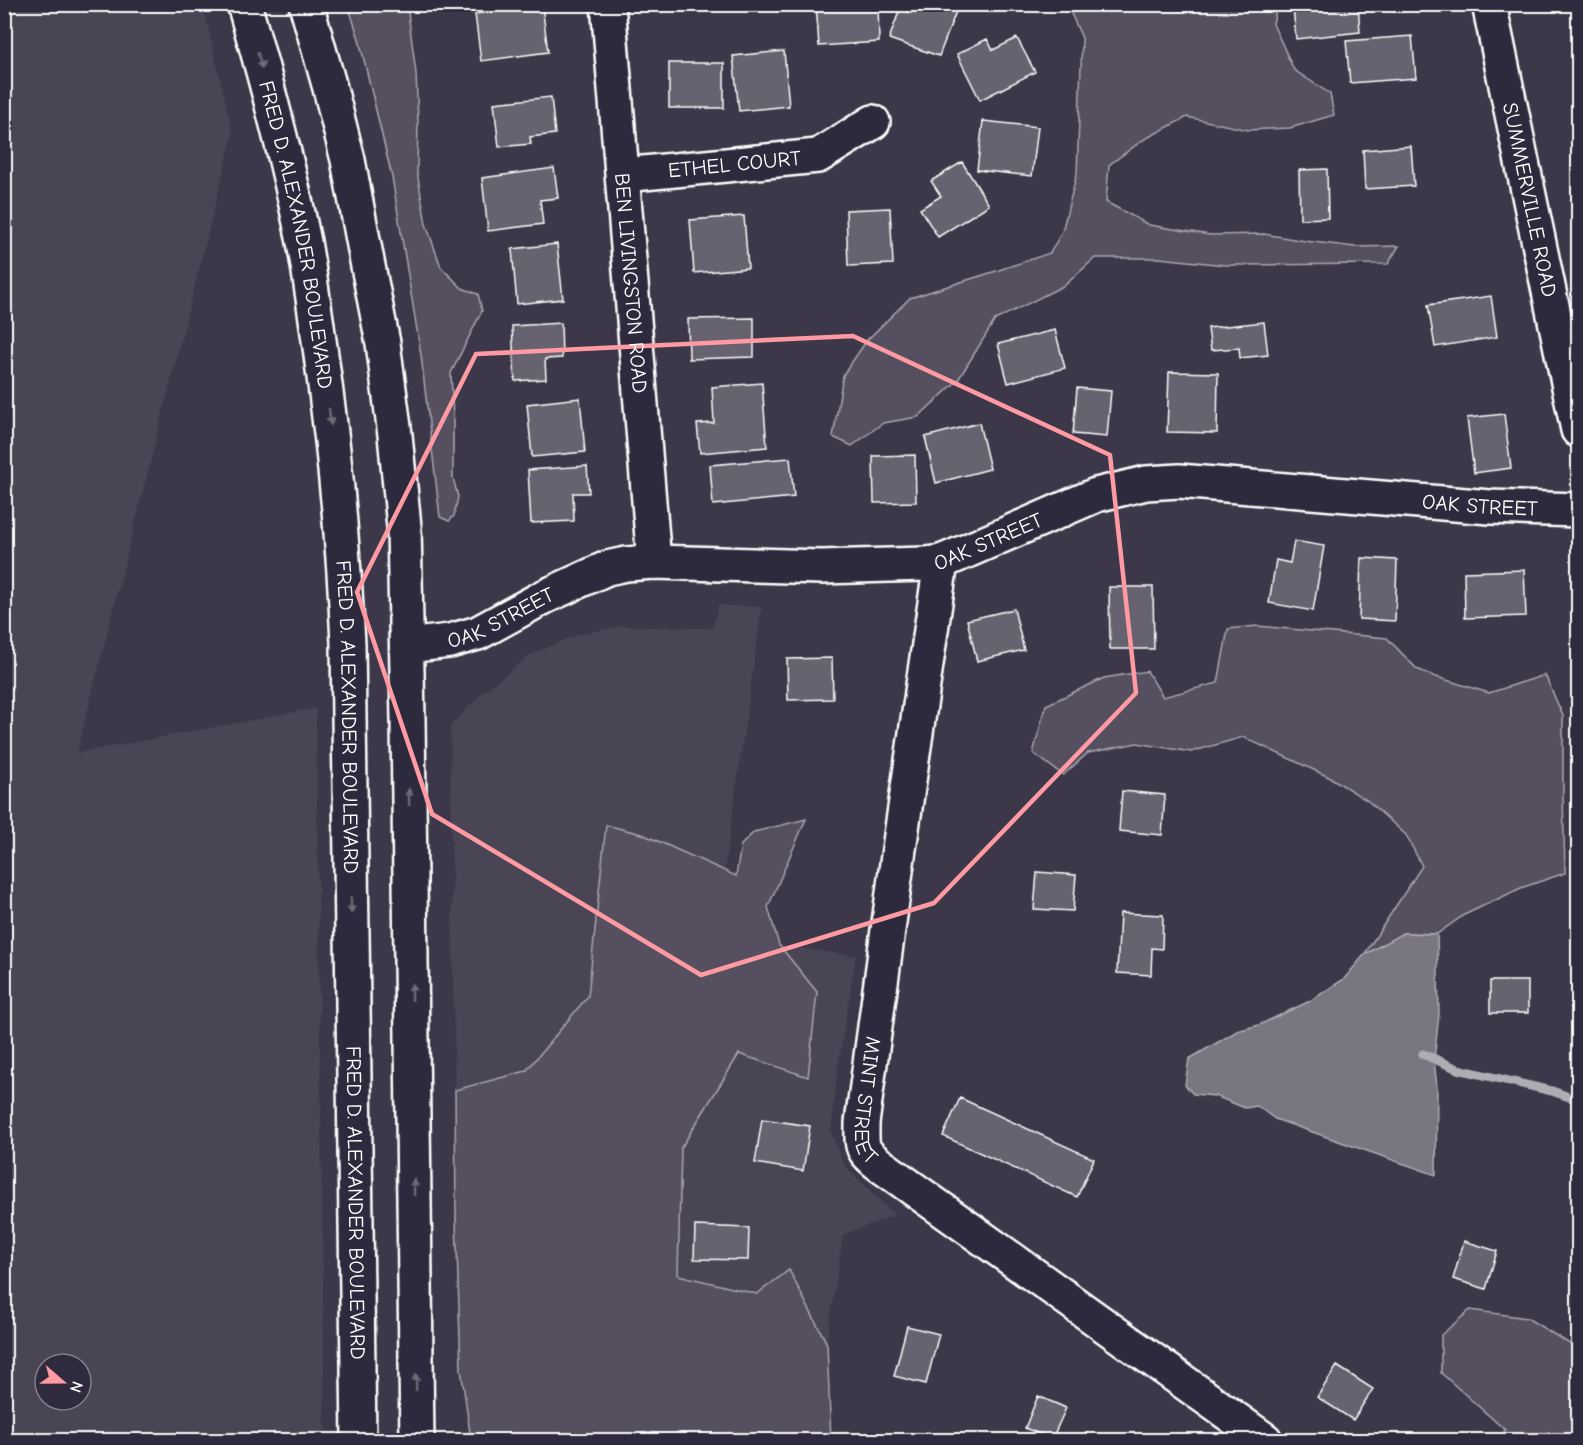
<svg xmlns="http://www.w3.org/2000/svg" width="1583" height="1445" viewBox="0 0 1583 1445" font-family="'Comic Neue',sans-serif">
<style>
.built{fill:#494455;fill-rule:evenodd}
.green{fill:#555060;stroke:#aaa8b0;stroke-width:1.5}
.water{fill:#797682;stroke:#afadb4;stroke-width:1.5}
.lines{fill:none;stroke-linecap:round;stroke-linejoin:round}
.stream{stroke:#afadb4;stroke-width:9}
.building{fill:#666270;stroke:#fff;stroke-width:1.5}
.minor-casing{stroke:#fff;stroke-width:38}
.major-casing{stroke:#fff;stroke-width:38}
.minor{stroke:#2f2a3d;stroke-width:33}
.major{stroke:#2f2a3d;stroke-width:33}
.oneway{fill:#6d6a77}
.marked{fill:none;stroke:#ff9aa2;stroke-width:4.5;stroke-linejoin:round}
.labels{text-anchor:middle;stroke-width:6;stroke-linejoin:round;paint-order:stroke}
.street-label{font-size:21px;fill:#fff;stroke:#2f2a3d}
</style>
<rect width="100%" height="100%" fill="#3c3749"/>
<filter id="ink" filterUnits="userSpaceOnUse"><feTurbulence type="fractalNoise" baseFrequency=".0167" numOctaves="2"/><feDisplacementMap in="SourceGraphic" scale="12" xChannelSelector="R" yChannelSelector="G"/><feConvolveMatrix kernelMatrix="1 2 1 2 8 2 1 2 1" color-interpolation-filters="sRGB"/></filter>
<g filter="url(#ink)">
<path class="built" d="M5,4L203,5L233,134L77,753L316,708L325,1440H5ZM45,1364H81V1400H45Z
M718,605L762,607L715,936L856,956L837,1074L831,1132L843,1164L895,1215L843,1235L812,1440H471L461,1369L456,1220L450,726L484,691L530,655L576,635L621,626L713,628Z"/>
<path class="green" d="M348,5H407L416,73L418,122L417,172L426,224L441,267L462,288L478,294L482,311L451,373L453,417V478L458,497L454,516L449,521L440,517L421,355L392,177L359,39Z
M1064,5H1277L1273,24L1294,70L1330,94L1334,115L1290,128L1248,130L1187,117L1143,140L1109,165L1106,202L1149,225L1210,235L1264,234L1305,241L1355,247L1399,246L1388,264L1225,265L1159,258H1095L1065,285L995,320L958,380L918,417L883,423L852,446L833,437L843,375L867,340L910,298L993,272L1050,253L1062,232L1077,173L1082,38L1069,9Z
M1257,626L1387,638L1417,669L1433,676L1489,693L1545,675L1563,716V794L1565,873L1521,888L1464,915L1437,934L1403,933L1364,955L1422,866L1406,835L1368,801L1331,778L1243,737L1191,752L1137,743L1088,753L1063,775L1033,753L1046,705L1104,678L1147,671L1163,697L1218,683L1228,629Z
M806,819L768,907L779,945L817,992L808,1077L739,1054L681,1148L678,1275L757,1294L789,1270L827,1344L831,1440H471L461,1369L456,1220L455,1090L526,1071L588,996L606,825L642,834L736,876L741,845L754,832Z
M1470,1310L1527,1318L1578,1349V1440H1500L1505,1430L1441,1373V1335Z"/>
<path class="water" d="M1403,933L1437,934L1439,1014L1434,1060L1437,1087L1436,1175L1275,1119L1257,1106L1245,1108L1215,1096L1193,1094L1185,1085L1189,1059L1237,1031L1259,1025L1310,1001L1344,979L1364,955Z"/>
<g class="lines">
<path class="stream" d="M1423,1054L1458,1069L1552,1091L1578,1100"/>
</g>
<path class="building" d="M816,4H878L879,42L819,46Z
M914,4H945L957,9L939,56L889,39L900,9L911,13Z
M1319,4H1358L1360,32L1296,39L1293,7Z
M542,5L548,52L481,61L475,14Z
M1412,36L1416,78L1350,83L1346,41Z
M1017,38L1035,72L980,100L957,54L987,39L993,50Z
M784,51L789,106L739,111L733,56Z
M669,63H724V108H669Z
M551,97L555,134L530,137L531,144L499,147L494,103Z
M983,121L1038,127L1032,176L977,170Z
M1411,146L1414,186L1365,189L1363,150Z
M962,162L989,205L938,237L920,209L941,196L931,181Z
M554,168L558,198L540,200L543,224L488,231L482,178Z
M1327,169L1328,218L1300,219L1299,170Z
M890,208L893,264L848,266L846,210Z
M744,216L748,268L694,273L690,220Z
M557,244L563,299L517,304L512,249Z
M1491,296L1497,337L1435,347L1428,305Z
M754,318V357L689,359L688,319Z
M1264,322L1268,355L1240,358L1239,348L1211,350L1208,328Z
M561,323L562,358L545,359L546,379L515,381L512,326Z
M1055,330L1065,368L1008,383L998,344Z
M1169,372L1218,373L1217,433L1167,432Z
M762,383L767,447L700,453L697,424L714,423L712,387Z
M1077,388L1111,391L1107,437L1073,434Z
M580,398L585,452L532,457L527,404Z
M1504,414L1511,468L1474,473L1467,418Z
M979,423L990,469L936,483L925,437Z
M915,455L916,502L874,503L873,456Z
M790,458L794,497L713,505L710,465Z
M587,466L589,493H573L574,521L531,523L528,470Z
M1294,541L1324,546L1313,611L1269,603L1276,560L1290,563Z
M1361,558L1397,560L1395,621L1359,619Z
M1524,570L1526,616L1465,618L1464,572Z
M1109,587H1153L1154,649H1110Z
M1014,609L1024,650L977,661L967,620Z
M832,658L833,699L788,700L787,659Z
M1122,791L1165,795L1162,835L1119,831Z
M1037,872L1076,875L1073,911L1034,909Z
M1120,913L1163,915L1162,949L1152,948L1151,975L1117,973Z
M1490,981H1528V1013H1490Z
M960,1098L1094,1159L1077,1197L943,1136Z
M762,1119L810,1126L803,1171L755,1163Z
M695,1226L749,1228L748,1260L694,1259Z
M1464,1241L1497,1251L1486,1289L1453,1279Z
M907,1326L939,1334L926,1384L894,1376Z
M1337,1366L1373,1389L1353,1420L1317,1397Z
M1038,1396L1066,1408L1052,1439L1025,1428Z"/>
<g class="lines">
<g class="minor-casing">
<g id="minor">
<path id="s1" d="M608,4L654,562"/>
<path id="s2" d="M1489,4L1578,430"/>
<path id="s3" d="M623,175L818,156L873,122"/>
<path id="s4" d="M941,562L898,856L862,1123C862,1148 860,1149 880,1165L1265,1440"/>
<path id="s5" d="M407,646L450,641L478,633L544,597L607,568L626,564L654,562L821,567L925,564L941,562L953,557L1096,495L1146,483L1179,481L1490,507L1578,510"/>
</g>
</g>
<g class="major-casing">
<g id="major">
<path id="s6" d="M244,4C267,83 288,162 304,242C312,287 318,332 324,377C336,465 344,554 348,643L359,1440"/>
<path d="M306,4L330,88L348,160L367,261L383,343L395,435L404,527L408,720L417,1440"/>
</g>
</g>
<use href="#minor" class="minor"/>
<use href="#major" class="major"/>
</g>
<defs><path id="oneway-solid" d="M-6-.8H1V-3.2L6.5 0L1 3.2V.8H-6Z" transform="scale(1.5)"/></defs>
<g class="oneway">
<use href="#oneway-solid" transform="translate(260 61) rotate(74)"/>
<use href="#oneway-solid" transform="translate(330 417) rotate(83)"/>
<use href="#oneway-solid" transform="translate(409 797) rotate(-91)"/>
<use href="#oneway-solid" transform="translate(351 905) rotate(89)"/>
<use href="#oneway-solid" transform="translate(412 992) rotate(-91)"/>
<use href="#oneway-solid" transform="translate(414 1187) rotate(-91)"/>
<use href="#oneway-solid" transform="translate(416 1382) rotate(-91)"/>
</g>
</g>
<path class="marked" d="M853,336L1110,455L1136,693L934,903L701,975L432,814L357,592L476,354Z"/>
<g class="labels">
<g class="street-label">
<text dy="7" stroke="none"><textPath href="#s3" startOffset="112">ETHEL COURT</textPath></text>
<text dy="7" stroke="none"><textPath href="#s2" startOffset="200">SUMMERVILLE ROAD</textPath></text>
<text dy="7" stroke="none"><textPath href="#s6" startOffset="237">FRED D. ALEXANDER BOULEVARD</textPath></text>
<text dy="7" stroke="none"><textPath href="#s1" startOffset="280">BEN LIVINGSTON ROAD</textPath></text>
<text dy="7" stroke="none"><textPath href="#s5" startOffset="1107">OAK STREET</textPath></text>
<text dy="7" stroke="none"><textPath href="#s5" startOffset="603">OAK STREET</textPath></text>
<text dy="7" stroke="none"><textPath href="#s5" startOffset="99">OAK STREET</textPath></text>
<text dy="7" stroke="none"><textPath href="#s6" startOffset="723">FRED D. ALEXANDER BOULEVARD</textPath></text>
<text dy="7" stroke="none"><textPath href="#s4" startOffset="544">MINT STREET</textPath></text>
<text dy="7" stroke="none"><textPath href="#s6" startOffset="1209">FRED D. ALEXANDER BOULEVARD</textPath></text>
</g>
</g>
<rect width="1583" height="1445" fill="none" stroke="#2f2a3d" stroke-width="24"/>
<rect x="12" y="12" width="1559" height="1421" fill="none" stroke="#fff" stroke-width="2" filter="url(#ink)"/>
<g transform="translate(63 1382) rotate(110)"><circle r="28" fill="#2f2a3d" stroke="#827f8b" stroke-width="1.5"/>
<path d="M0-4.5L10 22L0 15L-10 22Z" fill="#ff9aa2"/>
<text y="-9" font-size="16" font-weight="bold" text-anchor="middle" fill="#ffffff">N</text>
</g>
</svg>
